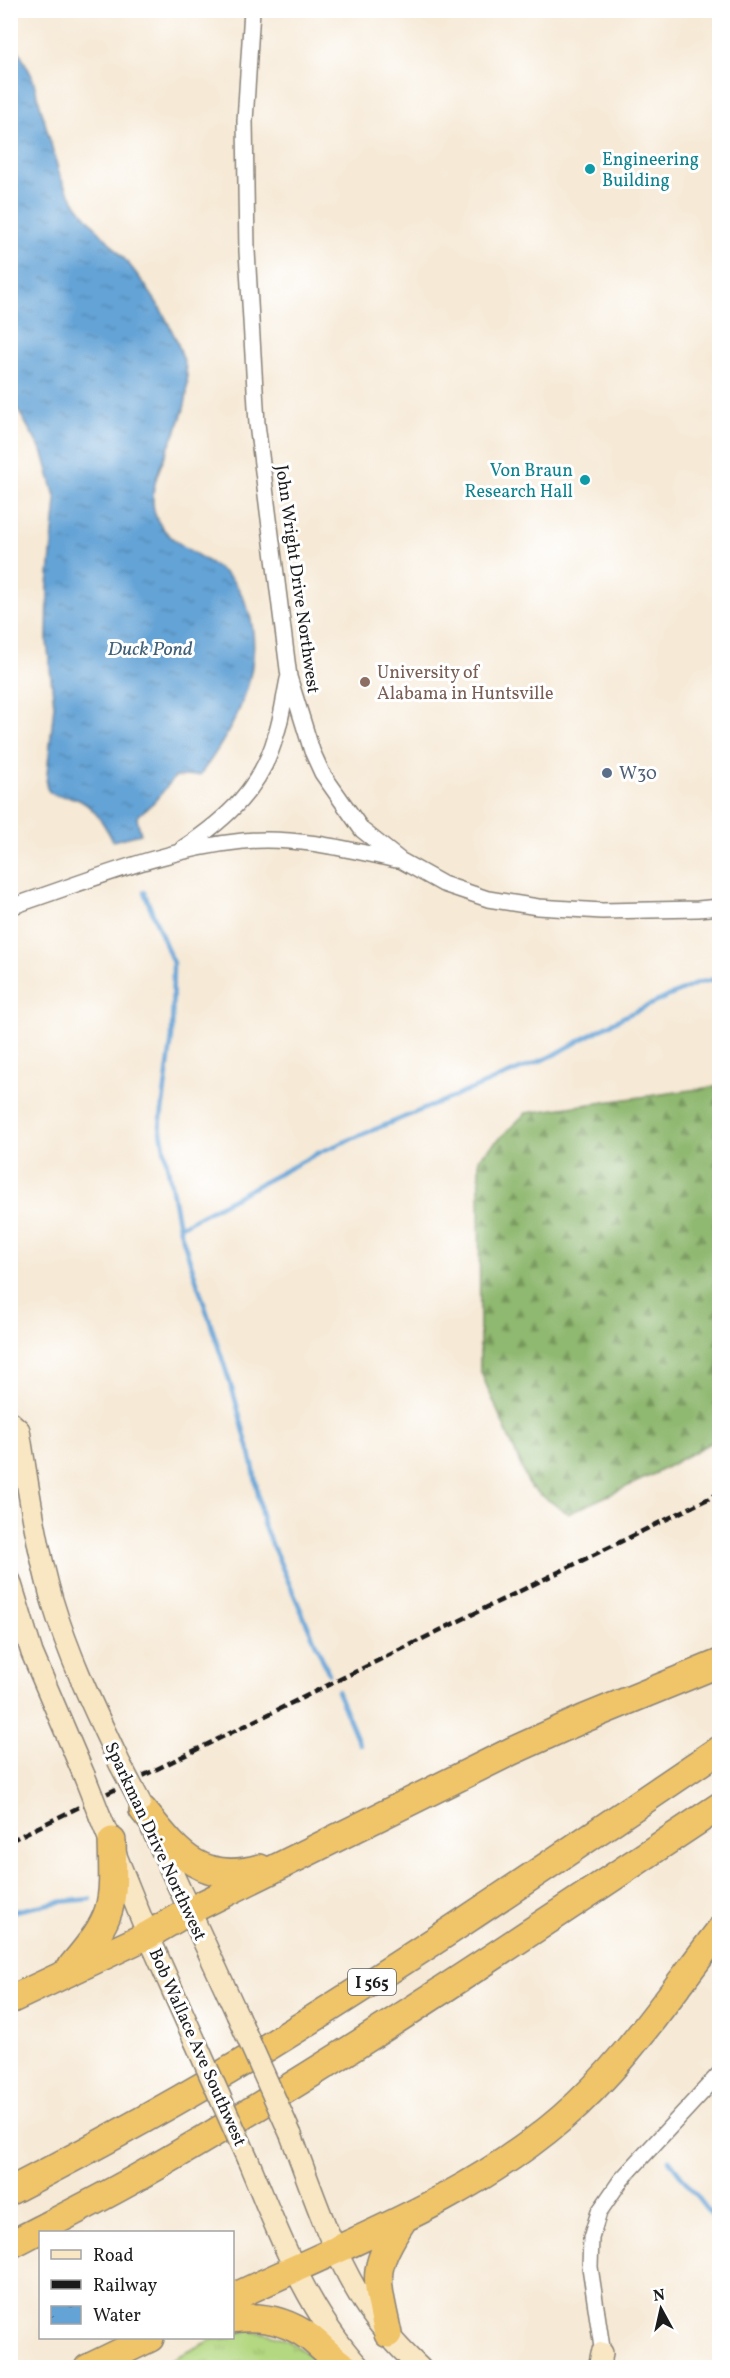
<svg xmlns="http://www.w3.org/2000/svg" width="730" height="2378" viewBox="0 0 730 2378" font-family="Vollkorn,serif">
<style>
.forest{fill:url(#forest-firs);stroke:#566a46;stroke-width:1.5}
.park{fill:url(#park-tufts);stroke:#687a4e;stroke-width:1.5}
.water{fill:url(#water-ripples);stroke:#406079;stroke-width:1.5}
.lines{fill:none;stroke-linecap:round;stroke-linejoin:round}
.stream{stroke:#63a3d6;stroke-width:4.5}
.minor-casing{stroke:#898278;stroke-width:18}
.secondary-casing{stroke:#898278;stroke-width:24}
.motorway-casing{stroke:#898278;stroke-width:30}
.minor{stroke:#fff;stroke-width:15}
.secondary{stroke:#f9e7c3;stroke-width:21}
.motorway{stroke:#f0c469;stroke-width:27}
.rail{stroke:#1c1c1c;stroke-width:4.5;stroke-dasharray:9 4.5;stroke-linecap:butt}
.secondary-bridge-casing{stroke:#898278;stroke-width:24;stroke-linecap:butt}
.secondary-bridge{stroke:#f9e7c3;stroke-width:21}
.culture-dot{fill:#0f9aa8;stroke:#fff;stroke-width:2}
.education-dot{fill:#8d6e63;stroke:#fff;stroke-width:2}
.service-dot{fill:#5c6f8a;stroke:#fff;stroke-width:2}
.labels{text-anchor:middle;stroke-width:6;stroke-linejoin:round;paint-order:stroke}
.shield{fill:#fff;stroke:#606060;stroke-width:1.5}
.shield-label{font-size:16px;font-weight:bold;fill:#1c1c1c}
.culture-label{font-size:18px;fill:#0d838f;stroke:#fff;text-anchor:start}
.street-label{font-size:18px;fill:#1c1c1c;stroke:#fff}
.education-label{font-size:18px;fill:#785e54;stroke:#fff;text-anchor:start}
.service-label{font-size:18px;fill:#4e5e75;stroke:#fff;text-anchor:start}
.water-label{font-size:20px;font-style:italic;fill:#406079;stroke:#fff}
</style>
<defs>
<pattern id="forest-firs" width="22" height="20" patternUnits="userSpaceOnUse" patternTransform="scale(1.5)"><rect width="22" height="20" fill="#8fb86f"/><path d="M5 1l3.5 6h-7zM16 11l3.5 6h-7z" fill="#74955a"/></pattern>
<pattern id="park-tufts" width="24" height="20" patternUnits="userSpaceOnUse" patternTransform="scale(1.5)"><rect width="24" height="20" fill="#b4d881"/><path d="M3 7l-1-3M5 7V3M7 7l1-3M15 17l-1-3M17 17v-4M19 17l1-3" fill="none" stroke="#9ab96f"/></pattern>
<pattern id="water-ripples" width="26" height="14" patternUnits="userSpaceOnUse" patternTransform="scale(1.5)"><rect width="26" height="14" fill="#63a3d6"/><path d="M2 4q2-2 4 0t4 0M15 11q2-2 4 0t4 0" fill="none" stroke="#5184ad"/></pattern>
</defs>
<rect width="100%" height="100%" fill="#fff"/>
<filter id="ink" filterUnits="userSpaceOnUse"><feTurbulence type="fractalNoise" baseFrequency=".0167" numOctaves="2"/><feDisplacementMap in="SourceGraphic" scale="12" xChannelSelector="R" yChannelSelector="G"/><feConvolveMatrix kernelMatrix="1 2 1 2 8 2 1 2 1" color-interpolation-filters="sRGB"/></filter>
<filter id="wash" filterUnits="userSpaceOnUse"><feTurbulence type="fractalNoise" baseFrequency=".008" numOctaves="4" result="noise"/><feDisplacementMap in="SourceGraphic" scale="24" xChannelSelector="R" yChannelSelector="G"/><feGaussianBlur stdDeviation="1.35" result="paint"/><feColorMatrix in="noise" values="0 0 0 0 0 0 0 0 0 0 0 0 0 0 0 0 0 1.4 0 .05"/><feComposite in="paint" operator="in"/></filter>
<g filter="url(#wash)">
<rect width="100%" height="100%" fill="#f6e9d5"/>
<path class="forest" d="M719,1086V1438L654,1474L568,1514L530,1487L480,1370L479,1158L526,1113Z"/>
<path class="park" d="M243,2331C279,2331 298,2344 323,2367L154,2368L213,2339L232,2338L233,2333Z"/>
<path class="water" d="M10,34L32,76L60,176C76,212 107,237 132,268C149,289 164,312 175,337C180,349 186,362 187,376C193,427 142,471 155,514C163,542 205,556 226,574C238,584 244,598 249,612C266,671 234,729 200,775L175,777L154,802L139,815L137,819L141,834L113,841C104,824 93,804 74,798C63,795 48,799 46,784L54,705L47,641L48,586L56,500L43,453L11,398Z"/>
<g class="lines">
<path class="stream" d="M144,892L173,963L172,1037L160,1126L179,1227L234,1395L253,1465L263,1524L329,1674
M179,1227L320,1152L552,1056L623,1017L698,983L720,978
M337,1691L360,1745
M10,1912L58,1902L90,1899
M669,2160L720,2226"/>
</g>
</g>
<g filter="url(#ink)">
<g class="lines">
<g class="minor-casing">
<path id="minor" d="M252,10L245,121L247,251L257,424L289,677L312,751L322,773L362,830L400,860L443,884L488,899L538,907L602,911L698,909L720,907
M183,848C227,819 262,787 276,735C282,717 284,698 288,679
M10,907C86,882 163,849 243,841C294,836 347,849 397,860
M604,2361L590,2267L591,2238L599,2212L621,2180L720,2073"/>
</g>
<g class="secondary-casing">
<path id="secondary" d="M10,1422L19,1430C28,1487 36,1544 52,1600C69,1657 95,1711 120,1764
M10,1581L32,1653L84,1775
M100,1816L148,1935L195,2041
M152,1829L237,2014
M291,2135C311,2188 329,2244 358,2293C373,2320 397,2346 420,2368
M248,2160C278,2232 306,2309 360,2368
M599,2368L602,2353"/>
</g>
<g class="motorway-casing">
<path id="motorway" d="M143,1810C177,1852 200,1885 260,1868
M72,1966C115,1915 114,1907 112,1841
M10,2000L148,1935L189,1911L512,1751L583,1719L720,1663
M10,2191C107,2141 203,2088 295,2030C439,1941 579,1844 720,1749
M10,2245C52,2223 94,2202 135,2179C336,2065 527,1934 720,1806
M232,2298C346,2243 466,2201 562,2118C624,2065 670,1994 720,1930
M232,2319C260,2315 287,2321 309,2337C322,2347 332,2359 346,2368
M388,2334C376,2277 370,2270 403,2220
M88,2368L150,2338"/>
</g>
<use href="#minor" class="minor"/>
<use href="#secondary" class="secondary"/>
<use href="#motorway" class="motorway"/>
<path class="rail" d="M10,1841L720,1493"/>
<g class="secondary-bridge-casing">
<path id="secondary-bridge" d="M120,1764L140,1802
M84,1775L100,1816
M237,2014L291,2135
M195,2041L248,2160"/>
</g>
<use href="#secondary-bridge" class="secondary-bridge"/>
</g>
</g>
<g class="culture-dot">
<circle cx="590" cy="169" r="6"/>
<circle cx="585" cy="480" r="6"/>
</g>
<circle class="education-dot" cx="365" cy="682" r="6"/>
<circle class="service-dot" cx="607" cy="773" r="6"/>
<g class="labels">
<rect class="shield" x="348" y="1969" width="48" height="26" rx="4.5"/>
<g class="shield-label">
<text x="372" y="1988">I 565</text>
</g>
<g class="culture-label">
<text x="602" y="165">Engineering<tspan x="602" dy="21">Building</tspan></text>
<text x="573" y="476" text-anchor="end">Von Braun<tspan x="573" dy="21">Research Hall</tspan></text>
</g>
<g class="street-label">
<text transform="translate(298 579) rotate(82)" y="6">John Wright Drive Northwest</text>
<text transform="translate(156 1841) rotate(65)" y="6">Sparkman Drive Northwest</text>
<text transform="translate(198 2047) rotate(66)" y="6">Bob Wallace Ave Southwest</text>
</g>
<g class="education-label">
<text x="377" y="678">University of<tspan x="377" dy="21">Alabama in Huntsville</tspan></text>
</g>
<g class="service-label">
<text x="619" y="779">W30</text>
</g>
<g class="water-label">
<text x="150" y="655">Duck Pond</text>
</g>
</g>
<rect width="730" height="2378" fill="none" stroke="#fff" stroke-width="36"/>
<rect x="39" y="2231" width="195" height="108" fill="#ffffff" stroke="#a4a4a4" stroke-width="1.5"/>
<rect x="51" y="2250" width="30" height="9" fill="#f9e7c3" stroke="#a4a4a4" stroke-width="1.5"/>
<text x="93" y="2261" font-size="18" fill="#1c1c1c">Road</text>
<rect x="51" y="2280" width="30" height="9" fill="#1c1c1c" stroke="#a4a4a4" stroke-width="1.5"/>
<text x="93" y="2291" font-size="18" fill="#1c1c1c">Railway</text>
<rect x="51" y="2306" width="30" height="18" fill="url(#water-ripples)" stroke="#a4a4a4" stroke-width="1.5"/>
<text x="93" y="2321" font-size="18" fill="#1c1c1c">Water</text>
<g transform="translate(661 2309) rotate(352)" stroke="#ffffff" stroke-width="4.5" paint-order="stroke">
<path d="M0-4.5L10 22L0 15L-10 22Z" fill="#1c1c1c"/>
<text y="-9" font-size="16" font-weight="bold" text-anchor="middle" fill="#1c1c1c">N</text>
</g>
</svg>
